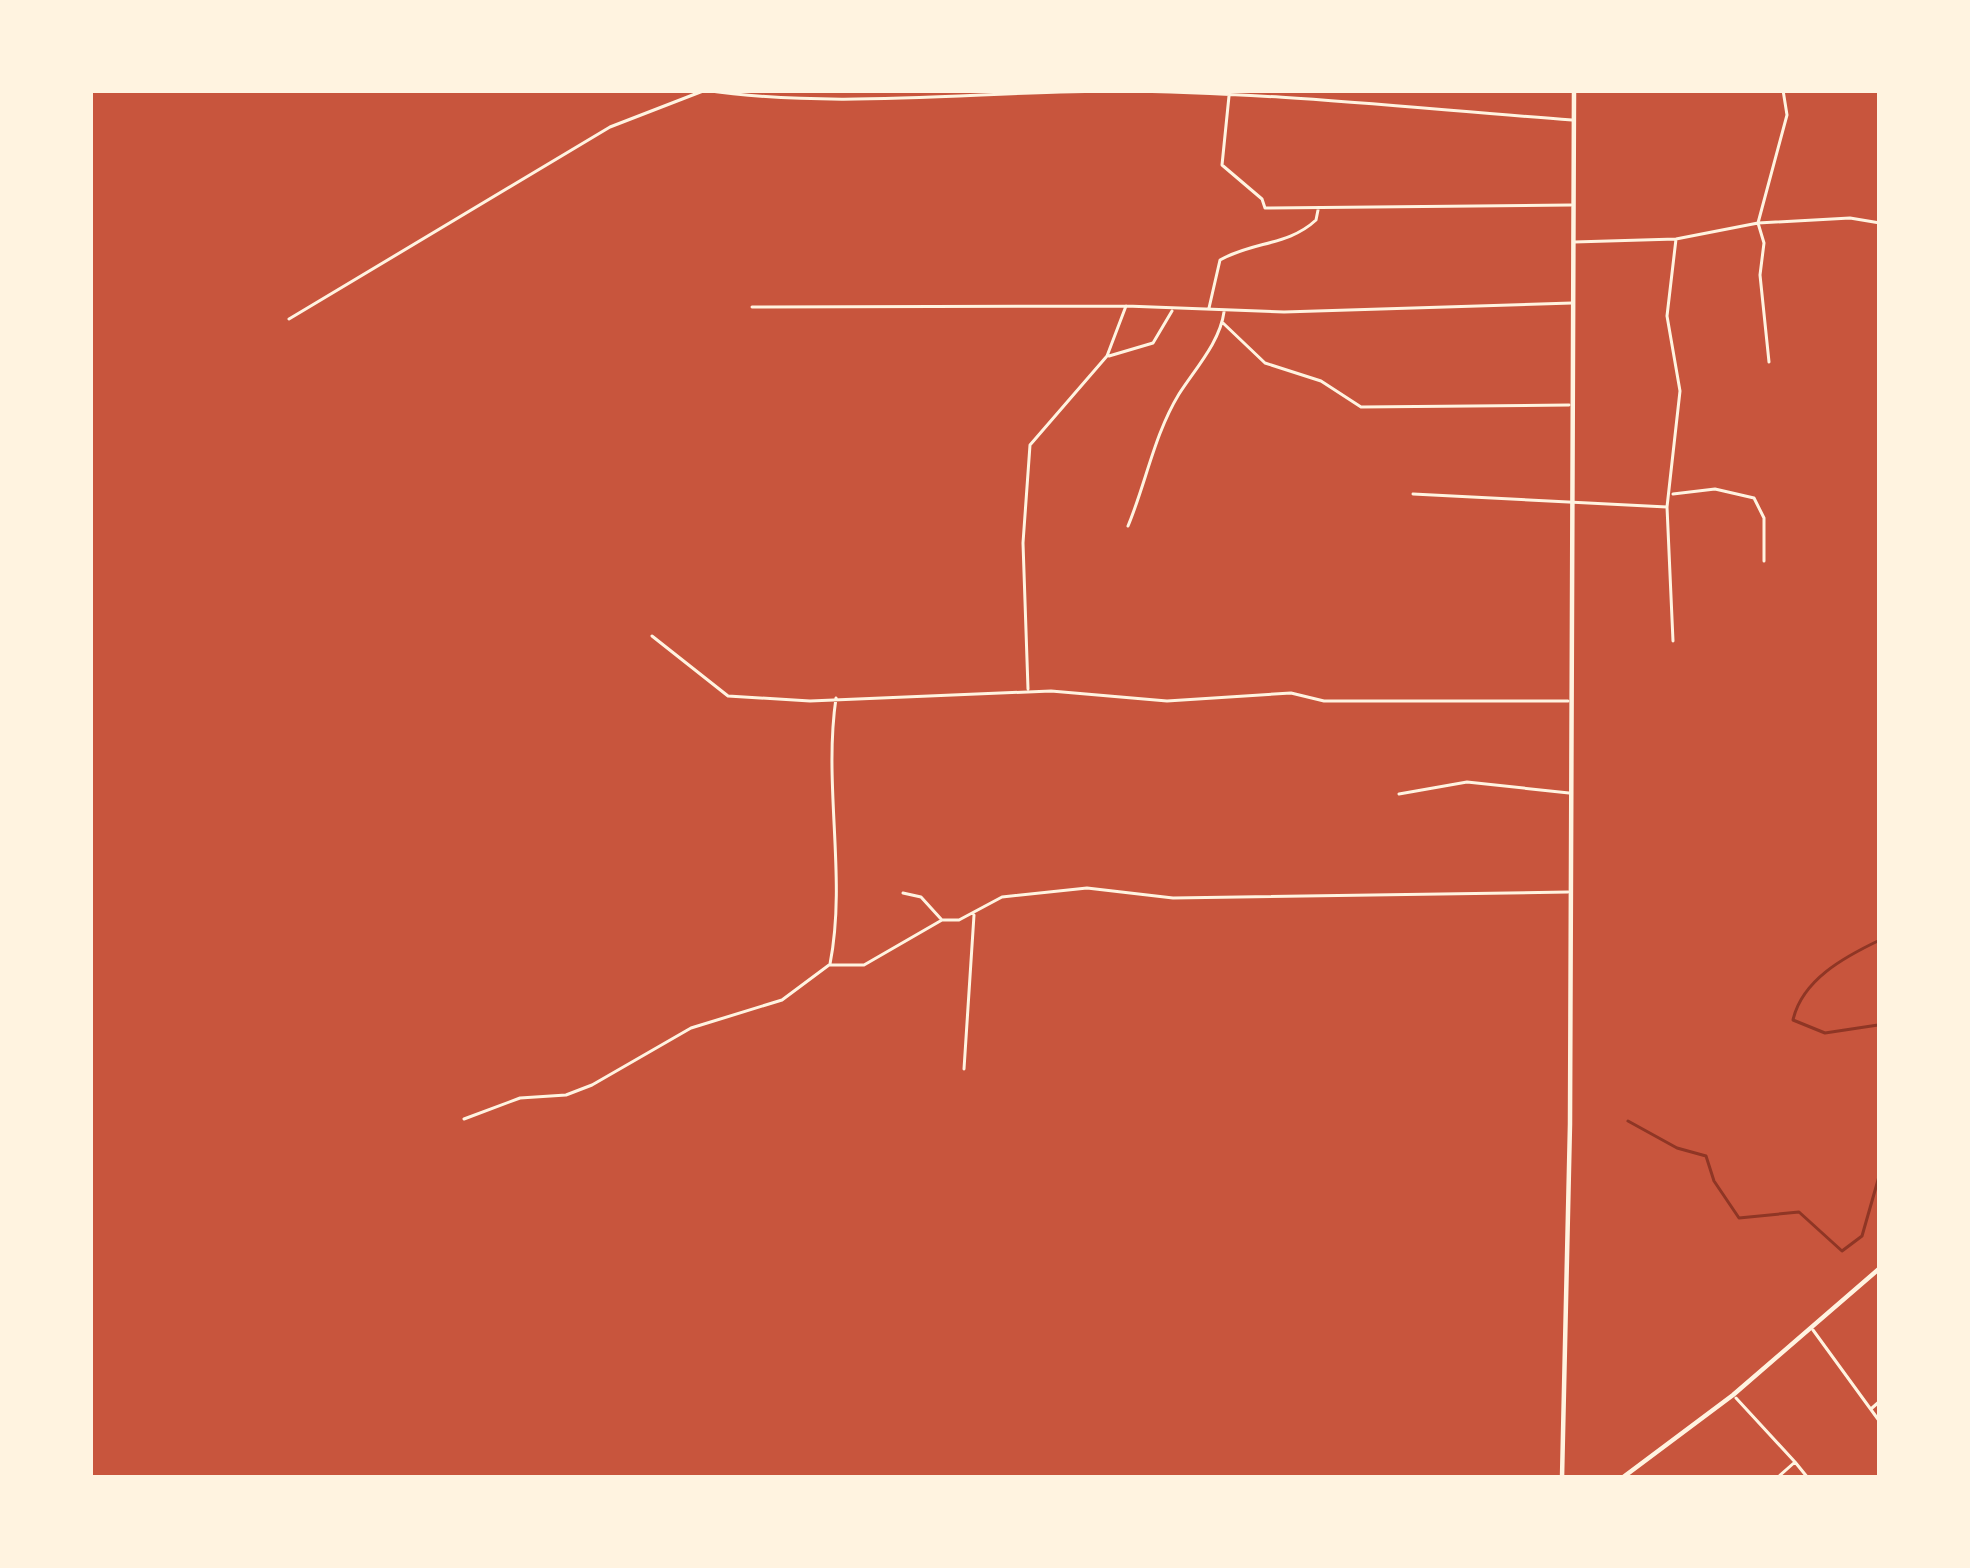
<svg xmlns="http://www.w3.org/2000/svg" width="1970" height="1568" viewBox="0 0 1970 1568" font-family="Montserrat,sans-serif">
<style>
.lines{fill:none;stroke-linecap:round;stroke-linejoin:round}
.stream{stroke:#8f3625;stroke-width:3}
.minor{stroke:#fff3e0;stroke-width:3}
.tertiary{stroke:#fff3e0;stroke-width:4.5}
.secondary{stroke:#fff3e0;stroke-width:4.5}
</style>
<rect width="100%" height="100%" fill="#c8553d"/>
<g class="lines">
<path class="stream" d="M1880,940C1844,957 1802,980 1793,1020L1825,1033L1878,1025L1880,1029
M1628,1121L1677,1148L1706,1156L1714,1181L1739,1218L1799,1212L1842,1251L1862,1236L1880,1173"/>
<path class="minor" d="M704,90C838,110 980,91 1116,91C1269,92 1420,109 1572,120
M1229,96L1222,165L1262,199L1265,208L1571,205
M1574,242L1676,239L1758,223L1850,218L1880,223
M752,307L1126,306L1284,312L1572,303
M1209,308L1220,260C1254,241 1288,246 1316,220L1318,210
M289,319L610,127L703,91
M1223,323L1265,363L1321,381L1361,407L1569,405
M1109,356L1153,343L1172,311
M1769,362L1760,275L1764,243L1758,223L1787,115L1783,90
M1413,494L1667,507
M1673,494L1715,489L1754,498L1764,518V561
M1128,526C1146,483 1154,435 1179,394C1195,369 1220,342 1224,312
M652,636L728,696L810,701L1051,691L1167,701L1291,693L1324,701H1568
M1673,641L1667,507L1680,391L1667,316L1676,239
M1028,689L1023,543L1030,445L1107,356L1126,306
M1399,794L1467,782L1569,793
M903,893L921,897L941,919
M830,964C847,877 823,787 836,698
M964,1069L974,915
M464,1119L520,1098L566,1095L592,1085L691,1028L782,1000L829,965H864L942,920H959L1002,897L1087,888L1173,898L1568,892
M1813,1330L1880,1422
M1736,1398L1795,1462
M1872,1408L1880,1401
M1777,1478L1795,1462L1808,1478"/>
<path class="tertiary" d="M1622,1478L1733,1395L1880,1268"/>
<path class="secondary" d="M1562,1478L1570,1124L1574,90"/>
</g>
<rect width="1970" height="1568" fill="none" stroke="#fff3e0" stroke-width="186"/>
</svg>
